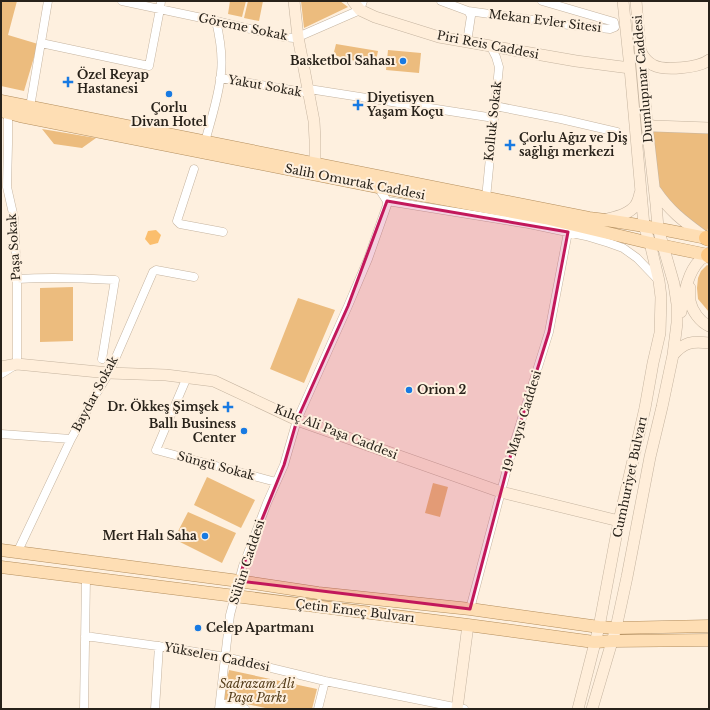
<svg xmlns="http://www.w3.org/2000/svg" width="710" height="710" viewBox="0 0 710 710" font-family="'Libre Baskerville',serif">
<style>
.green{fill:#ecbc7e}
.water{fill:#fbbe6d}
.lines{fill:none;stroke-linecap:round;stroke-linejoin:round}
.street-casing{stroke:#c5b4a0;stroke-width:9}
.secondary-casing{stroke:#c5b4a0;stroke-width:12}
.primary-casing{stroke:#b38e5e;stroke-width:13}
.highway-casing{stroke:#b38e5e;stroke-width:15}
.street{stroke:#fff;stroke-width:8}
.secondary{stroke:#ffeeda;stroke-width:11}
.primary{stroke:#fedeb4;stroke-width:12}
.highway{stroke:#fec882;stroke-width:14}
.marked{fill:#c2185b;fill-opacity:0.2;stroke:#c2185b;stroke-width:3;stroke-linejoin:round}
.poi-dot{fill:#187ae2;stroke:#fef0df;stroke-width:1.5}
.labels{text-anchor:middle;stroke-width:4;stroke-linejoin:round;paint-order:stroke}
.street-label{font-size:12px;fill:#28221a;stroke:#fef0df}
.poi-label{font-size:12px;font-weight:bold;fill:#28221a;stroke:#fef0df;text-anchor:start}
.park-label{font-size:12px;font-style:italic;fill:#533b18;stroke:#fef0df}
</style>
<rect width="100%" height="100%" fill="#fef0df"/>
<path class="green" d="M1,1H17L8,35L38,44L24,91L1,86Z
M230,1H246L242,17L228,14Z
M248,1H263L259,21L244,18Z
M301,1H340L348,7L304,28Z
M336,44L378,51L376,61L374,63L355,61L337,56L334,52Z
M388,50L421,53L419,73L386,70Z
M647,125L709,128V223L706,238L654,188Z
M42,129L96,138L82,148L54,144Z
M707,265L709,266V312L698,299L697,288L698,278L701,271Z
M73,287V341L40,342V288Z
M298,298L335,310L304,383L270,369Z
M207,477L255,500L241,528L194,505Z
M433,483L448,487L440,517L425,513Z
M188,512L236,533L222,563L174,539Z
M229,670L317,689L312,709H270L223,699Z"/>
<path class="water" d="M156,230L161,235L158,243L150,245L145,239L148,231Z"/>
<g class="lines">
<g class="street-casing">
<path id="street" d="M122,1L216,21L284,37L294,38L298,37L360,10L363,1
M441,1L468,11L471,16L467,42
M468,11L569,25L610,29L615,27L614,22L542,1
M41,43L149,66L160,9L161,1
M220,78L309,93
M309,89L494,118
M495,106L561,119L617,132
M30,107L48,1
M205,142C211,119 219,96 221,73C223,55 220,38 216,21
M194,169L177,221L180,224L223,232
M486,198L499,67L496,57L491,47
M387,201L529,224L586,236L609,243L623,248L637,258L659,281
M17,279C49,277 82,278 115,280L102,359
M1,374L17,364V279L14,218L7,187L8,144V113
M187,377L156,450L276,482
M297,420L348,306L368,259L387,205V201L378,187
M1,434L71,439
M17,553L71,439L96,394L109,373L153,272L156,270L194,277
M470,609L512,450L549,332L568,232
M85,636L172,648L225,657L325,681L464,709
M220,703L245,709
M84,709L86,577
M155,709L159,646
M219,709L230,615L239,581L243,566L267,503L284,465L297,420
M318,709L325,681"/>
</g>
<g class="secondary-casing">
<path id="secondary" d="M294,1L298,37L314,121L315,140V164
M353,1L360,10L375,17L439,37L576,61L630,68
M641,52C644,58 647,62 653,65C664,71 699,68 709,60
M647,125L654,126L709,128
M656,191C670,212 686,223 706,238
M604,220C614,217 628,215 635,206C638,202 639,198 640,193
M690,288C690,293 690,297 690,301C692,311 700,322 709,326
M681,312C684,295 687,273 700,260C702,258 706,257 708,255
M673,355C684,342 692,341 709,343
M1,367L17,364L109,373L166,375L214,381L297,420L501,492L619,521
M457,709L468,625
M578,709L599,627L619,521L645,408L653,363L660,333L661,297L659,281L650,243L644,226L630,68L623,1
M592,709L616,628L627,577L650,457L662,407L673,355L677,323V304L674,284L658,228L656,204L647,125L636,1"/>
</g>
<g class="primary-casing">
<path id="primary" d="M1,101L589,218C628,222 667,230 706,238
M1,111L20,116L378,187L545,218L650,243L708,255
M1,550L239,581L318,593L470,609L599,627L616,628L709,626
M1,567L468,625L594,642L613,641L709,640"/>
</g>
<g class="highway-casing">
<path id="highway" d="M706,238L709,239
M708,255L709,256"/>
</g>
<use href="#street" class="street"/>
<use href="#secondary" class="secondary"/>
<use href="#primary" class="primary"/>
<use href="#highway" class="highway"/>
</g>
<path class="marked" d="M387,201L568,232L549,332L512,450L470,609L239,581L243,566L284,465L297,420L348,306Z"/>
<g class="poi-dot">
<circle cx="403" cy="61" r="4"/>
<path d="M66 76h4v4h4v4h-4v4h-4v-4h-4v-4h4z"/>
<circle cx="169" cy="94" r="4"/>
<path d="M356 99h4v4h4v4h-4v4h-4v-4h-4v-4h4z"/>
<path d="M508 139h4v4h4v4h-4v4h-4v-4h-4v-4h4z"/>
<circle cx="409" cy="390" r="4"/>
<path d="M226 401h4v4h4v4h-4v4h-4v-4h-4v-4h4z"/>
<circle cx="244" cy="431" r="4"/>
<circle cx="205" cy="536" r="4"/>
<circle cx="198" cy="628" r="4"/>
</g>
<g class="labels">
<g class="street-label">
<text transform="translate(545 21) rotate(7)" y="4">Mekan Evler Sitesi</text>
<text transform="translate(243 27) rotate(12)" y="4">Göreme Sokak</text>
<text transform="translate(488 45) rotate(11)" y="4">Piri Reis Caddesi</text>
<text transform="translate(643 79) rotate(-95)" y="4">Dumlupınar Caddesi</text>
<text transform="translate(265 86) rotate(10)" y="4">Yakut Sokak</text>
<text transform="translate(493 121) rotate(-84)" y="4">Kolluk Sokak</text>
<text transform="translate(355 182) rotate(11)" y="4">Salih Omurtak Caddesi</text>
<text transform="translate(14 247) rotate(-94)" y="4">Paşa Sokak</text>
<text transform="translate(95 394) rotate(-62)" y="4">Baydar Sokak</text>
<text transform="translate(522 421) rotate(-73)" y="4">19 Mayıs Caddesi</text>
<text transform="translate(336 432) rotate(21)" y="4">Kılıç Ali Paşa Caddesi</text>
<text transform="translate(216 466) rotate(15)" y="4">Süngü Sokak</text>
<text transform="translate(630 477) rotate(-78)" y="4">Cumhuriyet Bulvarı</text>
<text transform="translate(247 562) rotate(-72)" y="4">Sülün Caddesi</text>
<text transform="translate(355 611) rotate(7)" y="4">Çetin Emeç Bulvarı</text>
<text transform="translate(217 657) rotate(11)" y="4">Yükselen Caddesi</text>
</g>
<g class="poi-label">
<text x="395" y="65" text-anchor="end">Basketbol Sahası</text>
<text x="77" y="79">Özel Reyap<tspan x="77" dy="14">Hastanesi</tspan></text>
<text x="367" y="102">Diyetisyen<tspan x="367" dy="14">Yaşam Koçu</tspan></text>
<text x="169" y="112" text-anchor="middle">Çorlu<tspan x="169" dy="14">Divan Hotel</tspan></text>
<text x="519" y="142">Çorlu Ağız ve Diş<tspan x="519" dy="14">sağlığı merkezi</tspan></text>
<text x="417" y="394">Orion 2</text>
<text x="219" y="411" text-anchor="end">Dr. Ökkeş Şimşek</text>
<text x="236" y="428" text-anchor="end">Ballı Business<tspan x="236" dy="14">Center</tspan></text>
<text x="197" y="540" text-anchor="end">Mert Halı Saha</text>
<text x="206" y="632">Celep Apartmanı</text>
</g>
<g class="park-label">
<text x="257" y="688">Sadrazam Ali<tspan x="257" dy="14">Paşa Parkı</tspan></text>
</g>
</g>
<rect width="710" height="710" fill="none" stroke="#28221a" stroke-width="4"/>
</svg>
